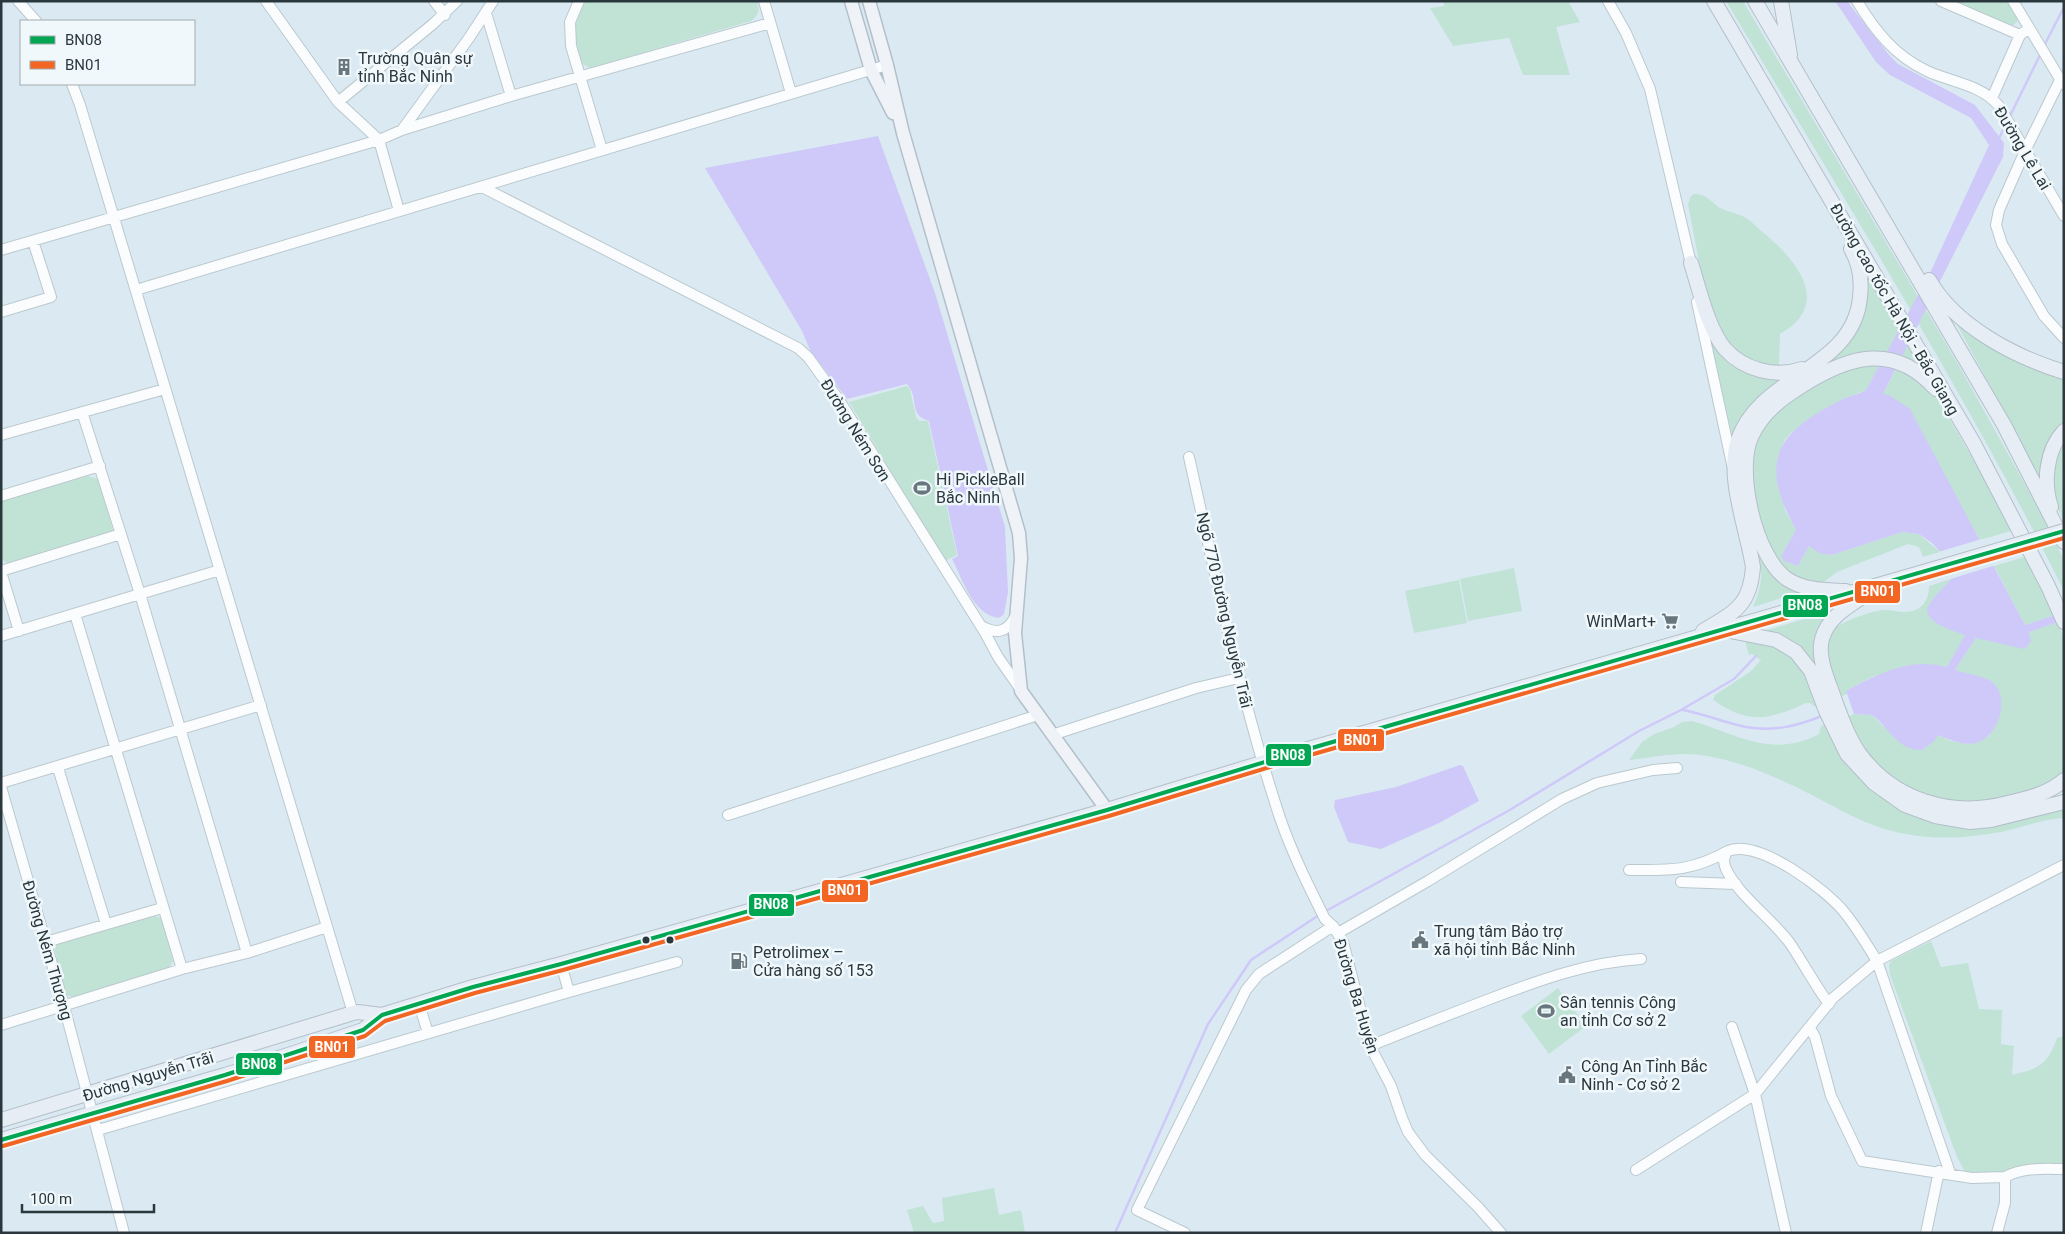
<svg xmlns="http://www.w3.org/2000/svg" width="2065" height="1234" viewBox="0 0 2065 1234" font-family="Roboto,sans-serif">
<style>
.green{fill:#c0e3d6}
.water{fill:#cec9f9}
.pier{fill:#dbeaf2}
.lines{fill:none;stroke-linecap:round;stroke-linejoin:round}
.stream{stroke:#cec9f9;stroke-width:2.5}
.minor-casing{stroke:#bbc8ce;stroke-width:12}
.major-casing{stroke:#b3bfc9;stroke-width:15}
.highway-casing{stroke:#b3bfc9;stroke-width:16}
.minor{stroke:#fafcfd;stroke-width:10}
.major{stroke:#eff2f7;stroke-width:12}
.highway{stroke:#e7edf4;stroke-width:14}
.highway-bridge-casing{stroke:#b3bfc9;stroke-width:16;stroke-linecap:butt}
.highway-bridge{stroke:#e7edf4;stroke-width:14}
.bus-1-casing{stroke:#f1f8fb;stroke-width:8}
.bus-2-casing{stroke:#f1f8fb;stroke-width:8}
.bus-1{stroke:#00a651;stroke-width:4}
.bus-2{stroke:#f26522;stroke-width:4}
.bus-dot{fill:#2a383e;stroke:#f1f8fb;stroke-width:2}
.labels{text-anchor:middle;stroke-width:5;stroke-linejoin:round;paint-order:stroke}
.poi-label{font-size:16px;fill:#2a383e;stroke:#f1f8fb;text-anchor:start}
.street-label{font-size:16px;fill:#2a383e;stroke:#f1f8fb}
.line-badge{stroke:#f1f8fb;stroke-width:2}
.badge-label{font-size:14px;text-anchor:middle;font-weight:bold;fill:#fff}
</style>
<rect width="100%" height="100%" fill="#dbeaf2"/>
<path class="green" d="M586,1H757C760,10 759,15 751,21L590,68L581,63C572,34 571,28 586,1Z
M1443,1H1568L1580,22L1556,27L1570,75H1523L1509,38L1453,46L1430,8L1444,6Z
M1726,1H1743L1958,364L2036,504L2064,560V591C1963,388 1842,196 1726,1Z
M1958,1H2008L2018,18L2017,22L2011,27L1958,3Z
M1694,194C1707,194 1710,201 1720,208C1728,212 1738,213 1746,218C1751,221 1756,226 1760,230C1794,257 1835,303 1780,334L1779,366C1758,365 1737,355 1723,338C1706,317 1695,234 1688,205L1690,197Z
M1868,270L1924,372L1838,359L1823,366L1866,295Z
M1955,321C1988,346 2022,370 2064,379V426L2040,478Z
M1708,335L1724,353L1782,379L1745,415L1732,435Z
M1880,365L1866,390L1846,398L1807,420L1791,433L1785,440L1777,460L1785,510L1796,530L1781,556L1785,561L1798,566L1809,546L1832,555L1902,532L1919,534L1940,552L1923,557L1919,547L1908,544L1837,572L1820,585L1813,584L1790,575L1780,565L1766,539L1754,497L1751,451L1767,417L1805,387L1857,366Z
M1897,367L1908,372L1935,394L2014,530L1980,540L1954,494L1883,394Z
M907,386L910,389L916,417L919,421H928L957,555L945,561L849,402Z
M2064,437V523L2050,487L2060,441Z
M88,476L98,479L113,530L110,534L9,564L1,559V501Z
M1757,549L1801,592L1753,607C1762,586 1764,571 1757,549Z
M2028,556L2055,615L2025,625L1994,566Z
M1514,568L1522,611L1468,621L1460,579Z
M1951,579L1929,606L1930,618L1951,630L1966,634L1947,667L1939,665L1874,676L1846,691L1847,694L1840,697C1836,684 1829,670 1827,657C1826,649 1827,638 1832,631C1839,622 1874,610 1885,610C1891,610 1898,612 1904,612C1921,612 1929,601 1929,586Z
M1459,580L1467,623L1414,633L1405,591Z
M1829,612L1822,624L1820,672L1816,671L1760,632Z
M2058,622L2064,639V773C2047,789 2027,793 2005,797C1996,799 1987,802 1979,802C1934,804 1885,785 1860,745C1855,737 1852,726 1848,717L1854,714L1872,715L1884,727L1938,735L1951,741L1969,744L1989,736L1999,717L1972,676L1955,670L1976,638L2030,635L2028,632Z
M1745,641C1790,642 1803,670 1820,704L1815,707L1810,703H1806C1769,720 1749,725 1713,700L1715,695L1751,671L1761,660L1752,654L1749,655Z
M1692,721C1737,734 1772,759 1819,734L1821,726L1827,724L1859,776L1890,803L1900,809L1933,820L2064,805V818C2042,819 2022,828 2001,832C1969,838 1938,840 1906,834C1868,828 1836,807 1802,790C1767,773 1725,755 1686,754C1668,754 1648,758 1629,760L1642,742L1654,734L1674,727L1682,722Z
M151,915L161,918L173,961L168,969L73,997L66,995L54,947L57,941Z
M1931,941L1941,967L1968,963L1979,1009L2002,1010L2001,1044L2014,1046L2012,1075C2039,1069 2048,1064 2057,1038L2064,1036V1165L2004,1174L1965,1172L1957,1157L1890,975L1889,966L1891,961Z
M1558,988L1586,1026L1549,1054L1521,1016Z
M994,1188L999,1215L1021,1210L1025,1233H914L907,1210L923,1206L933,1223L944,1221L942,1198Z"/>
<path class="water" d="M1835,1H1847L1889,55L1898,64L1975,105L2004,143L2003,157L1883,394L1889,395L1910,409L2025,625L2064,612V620L2029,632L2031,642L2024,649L1976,638L1955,670C1966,674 1980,675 1989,680C2012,693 2000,734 1979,742C1966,747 1950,740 1938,735L1934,741L1922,750C1897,751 1889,727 1872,715L1854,714L1846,691C1878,674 1910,657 1947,667L1965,635C1954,631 1922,622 1928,607C1933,596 1944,588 1951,579L1943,555L1932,543L1919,534L1902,532L1832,555L1819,553L1809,546L1798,566L1784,561L1781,556L1796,530C1757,459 1777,432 1845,398C1852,395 1860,394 1866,390L1930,273L1989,145L1971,118L1890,75L1876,62Z
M878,136L935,293L1005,527L1008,592L1004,614L999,618C973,615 963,580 952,559L958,556L929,421C907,414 920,398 907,384L847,399L810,350L802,331L705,168Z
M1460,765L1463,766L1479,801L1439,823L1381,849L1348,842L1334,807L1335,800L1396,787Z"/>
<path class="pier" d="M1982,539L1996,565L1947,580L1941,557L1938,552Z"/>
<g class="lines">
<path class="stream" d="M2044,46L2064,7
M2009,118L2041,53
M1999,138L2006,125
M1683,710C1705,714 1725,723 1746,727C1773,732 1797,726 1822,716
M1324,912L1508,811L1639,731L1681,710L1734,679L1756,656
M1115,1233L1208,1024L1251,960L1319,915"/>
<g class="minor-casing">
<path id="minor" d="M18,1L36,21
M266,1L338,102L379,140
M434,1L445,15
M579,1L570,22L571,46L602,150
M764,1L791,93
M1608,1L1626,33L1650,89L1692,268
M1857,1C1875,31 1895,56 1927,71C1951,82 1982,85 1999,106L2064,216
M1941,1L2020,35
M2013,1L2063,84
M486,13L511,96
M2060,80L2025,151L1999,210L1996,225L2002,244L2044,316L2064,338
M72,84L80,105L353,1013
M1992,98L2020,35L2024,32
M338,102L433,24L457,1
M402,130L469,38L493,1
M482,187L798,348L808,357L839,400L984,631L998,657L1021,690
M399,211L379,140L402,130L511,96L770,23
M1,250L379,140
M136,290L887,65
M1697,302L1732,464
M1,312L51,297L33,241
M82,412L140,594L220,570
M1,435L165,389
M1189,457C1216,578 1241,700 1280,818C1292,853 1309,887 1325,919L1333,926L1343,942L1370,1046L1391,1086L1402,1118L1408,1132L1425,1155L1477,1206L1501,1233
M1,496L100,466
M1,571L121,534
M1,572L19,631
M75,614L182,969
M981,626C996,634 1007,633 1015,617
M1,636L140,594L247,953
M1052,735L1196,688L1239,678
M58,768L106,924
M1,783L261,705
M1,787L64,1006L124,1233
M728,815L1038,715
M1629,870C1670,870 1690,872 1728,851
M1681,882L1736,884
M1338,933L1428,881L1562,799L1597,783L1653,770L1677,768
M46,942L162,908
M569,992L677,962
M419,1004L428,1033
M1829,1004C1814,984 1803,962 1789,942C1770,917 1739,896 1726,869C1723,862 1723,856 1728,851C1758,838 1827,890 1845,913C1857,928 1867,945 1877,961L2064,865
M1,1025L182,969L247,953L327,927
M1810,1028L1815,1037L1831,1096L1862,1161L1972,1178L2005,1177
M1370,1046C1409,1030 1448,1015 1487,1000C1537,981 1588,962 1641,959
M98,1130L569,992L561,964
M1636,1170L1755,1094L1732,1027
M1185,1233L1137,1210L1246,990L1259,974L1333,926
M1786,1233L1755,1094L1833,998L1877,961L1950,1173
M1926,1233L1939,1171
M1997,1233L2005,1203V1177C2024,1167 2043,1169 2064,1169"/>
</g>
<g class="major-casing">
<path id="major" d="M851,1L871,70L893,113
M869,1L887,65L903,133L1019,533L1021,558L1015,633L1021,691L1107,810"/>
</g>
<g class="highway-casing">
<path id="highway" d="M1714,1L1973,442L2048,586L2064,622
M1755,1L2004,425L2064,542
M1781,1L1790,55
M1691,263C1699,288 1708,329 1725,349C1744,370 1775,378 1802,369
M1929,280C1955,326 2015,357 2064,372
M2051,507C2043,483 2046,450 2064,431
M1846,591C1826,590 1805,591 1787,579C1755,557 1735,469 1752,435C1763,412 1782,398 1803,385C1849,356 1894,342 1936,389
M1870,592C1852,604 1828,616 1822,639C1817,658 1828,680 1834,698C1841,717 1848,737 1859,753C1894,801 1952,818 2008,803C2028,798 2048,794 2064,780
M1703,631C1734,612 1750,607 1753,567C1747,529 1726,477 1738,440C1760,375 1854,369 1860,297C1862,280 1860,264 1851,249
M1730,631L1776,640L1796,652L1811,671L1826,711L1847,754L1874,783L1905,805L1935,816L1970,822L1991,820L2064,802
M1,1120L353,1013L358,1012L382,1015L473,987L561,964L1107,810L1291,754L1920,573
M1,1140L225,1075L291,1054L363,1030L382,1015"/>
</g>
<use href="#minor" class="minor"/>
<use href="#major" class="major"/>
<use href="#highway" class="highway"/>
<g class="highway-bridge-casing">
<path id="highway-bridge" d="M1920,573L2064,531"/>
</g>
<use href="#highway-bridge" class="highway-bridge"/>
<g class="bus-1-casing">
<path id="bus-1" d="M1,1140L225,1075L363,1030L382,1015L473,987L561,964L1107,810L1291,754L2064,531"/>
</g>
<g class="bus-2-casing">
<path id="bus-2" d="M3,1146L227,1081L365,1036L385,1021L475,993L563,970L1109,816L1293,760L2064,538"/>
</g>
<use href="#bus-1" class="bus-1"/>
<use href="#bus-2" class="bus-2"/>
</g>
<defs>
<g id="building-bare" transform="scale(1.35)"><path d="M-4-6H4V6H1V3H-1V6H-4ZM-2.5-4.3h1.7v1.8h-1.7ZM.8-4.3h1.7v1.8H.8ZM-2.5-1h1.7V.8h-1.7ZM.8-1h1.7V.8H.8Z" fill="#68767d" stroke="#f1f8fb" stroke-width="2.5" paint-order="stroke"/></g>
<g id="stadium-bare" transform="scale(1.35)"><path d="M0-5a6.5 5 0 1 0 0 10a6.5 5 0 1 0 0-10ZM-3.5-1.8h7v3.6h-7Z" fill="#68767d" stroke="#f1f8fb" stroke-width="2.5" paint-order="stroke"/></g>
<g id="supermarket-bare" transform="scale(1.35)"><path d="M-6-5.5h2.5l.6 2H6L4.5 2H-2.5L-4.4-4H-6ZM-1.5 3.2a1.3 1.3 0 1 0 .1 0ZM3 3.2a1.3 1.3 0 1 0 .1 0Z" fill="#68767d" stroke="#f1f8fb" stroke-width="2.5" paint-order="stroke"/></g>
<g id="civic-bare" transform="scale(1.35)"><path d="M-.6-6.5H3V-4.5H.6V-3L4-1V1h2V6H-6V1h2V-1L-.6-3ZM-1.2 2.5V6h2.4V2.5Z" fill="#68767d" stroke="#f1f8fb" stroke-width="2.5" paint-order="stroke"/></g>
<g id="fuel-bare" transform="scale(1.35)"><path d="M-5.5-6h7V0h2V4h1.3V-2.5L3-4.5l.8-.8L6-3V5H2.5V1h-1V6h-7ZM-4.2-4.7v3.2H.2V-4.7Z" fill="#68767d" stroke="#f1f8fb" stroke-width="2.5" paint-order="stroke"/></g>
</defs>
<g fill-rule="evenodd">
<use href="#building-bare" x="344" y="67"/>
<use href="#stadium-bare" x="922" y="488"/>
<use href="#supermarket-bare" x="1670" y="621"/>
<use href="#civic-bare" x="1420" y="940"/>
<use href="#fuel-bare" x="739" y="961"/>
<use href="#stadium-bare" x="1546" y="1011"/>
<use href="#civic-bare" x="1567" y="1075"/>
</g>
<g class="bus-dot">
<circle cx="646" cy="940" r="4.5"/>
<circle cx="670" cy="940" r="4.5"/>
</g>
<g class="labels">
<g class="poi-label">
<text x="358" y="64">Trường Quân sự<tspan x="358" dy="18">tỉnh Bắc Ninh</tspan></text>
<text x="936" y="485">Hi PickleBall<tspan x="936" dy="18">Bắc Ninh</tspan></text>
<text x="1656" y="627" text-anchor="end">WinMart+</text>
<text x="1434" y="937">Trung tâm Bảo trợ<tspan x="1434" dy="18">xã hội tỉnh Bắc Ninh</tspan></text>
<text x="753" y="958">Petrolimex –<tspan x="753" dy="18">Cửa hàng số 153</tspan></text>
<text x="1560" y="1008">Sân tennis Công<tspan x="1560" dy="18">an tỉnh Cơ sở 2</tspan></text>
<text x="1581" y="1072">Công An Tỉnh Bắc<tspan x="1581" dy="18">Ninh - Cơ sở 2</tspan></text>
</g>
<g class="street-label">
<text transform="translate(2023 148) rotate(59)" y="6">Đường Lê Lai</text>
<text transform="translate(1895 309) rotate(60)" y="6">Đường cao tốc Hà Nội - Bắc Giang</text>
<text transform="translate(856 430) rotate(58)" y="6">Đường Ném Sơn</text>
<text transform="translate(1225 610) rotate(77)" y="6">Ngõ 770 Đường Nguyễn Trãi</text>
<text transform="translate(48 950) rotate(74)" y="6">Đường Ném Thượng</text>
<text transform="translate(1357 996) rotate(73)" y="6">Đường Ba Huyện</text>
<text transform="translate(148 1076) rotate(-17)" y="6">Đường Nguyễn Trãi</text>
</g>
</g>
<g class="line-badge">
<rect x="1854" y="580" width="47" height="24" rx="5" fill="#f26522"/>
<rect x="1782" y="594" width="47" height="24" rx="5" fill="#00a651"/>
<rect x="1337" y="728" width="48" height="24" rx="5" fill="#f26522"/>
<rect x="1265" y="743" width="47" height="24" rx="5" fill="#00a651"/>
<rect x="821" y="879" width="48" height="24" rx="5" fill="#f26522"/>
<rect x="748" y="893" width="47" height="24" rx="5" fill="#00a651"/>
<rect x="308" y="1035" width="48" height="24" rx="5" fill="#f26522"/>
<rect x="235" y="1052" width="48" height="24" rx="5" fill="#00a651"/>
</g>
<g class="badge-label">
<text x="1878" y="596">BN01</text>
<text x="1805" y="610">BN08</text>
<text x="1361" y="745">BN01</text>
<text x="1288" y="760">BN08</text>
<text x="845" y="895">BN01</text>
<text x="771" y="909">BN08</text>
<text x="332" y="1052">BN01</text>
<text x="259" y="1069">BN08</text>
</g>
<rect width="2065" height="1234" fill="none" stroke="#2a383e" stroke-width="5"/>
<rect x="20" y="20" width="175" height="65" fill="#f1f8fb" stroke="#a1abaf"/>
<rect x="30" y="36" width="25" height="8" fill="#00a651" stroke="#a1abaf"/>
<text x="65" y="45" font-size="15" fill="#2a383e">BN08</text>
<rect x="30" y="61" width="25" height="8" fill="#f26522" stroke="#a1abaf"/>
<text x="65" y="70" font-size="15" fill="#2a383e">BN01</text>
<path d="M22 1204v8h132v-8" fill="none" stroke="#2a383e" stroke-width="2.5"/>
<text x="30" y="1204" font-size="15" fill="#2a383e" stroke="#f1f8fb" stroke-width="4" paint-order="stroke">100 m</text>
</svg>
